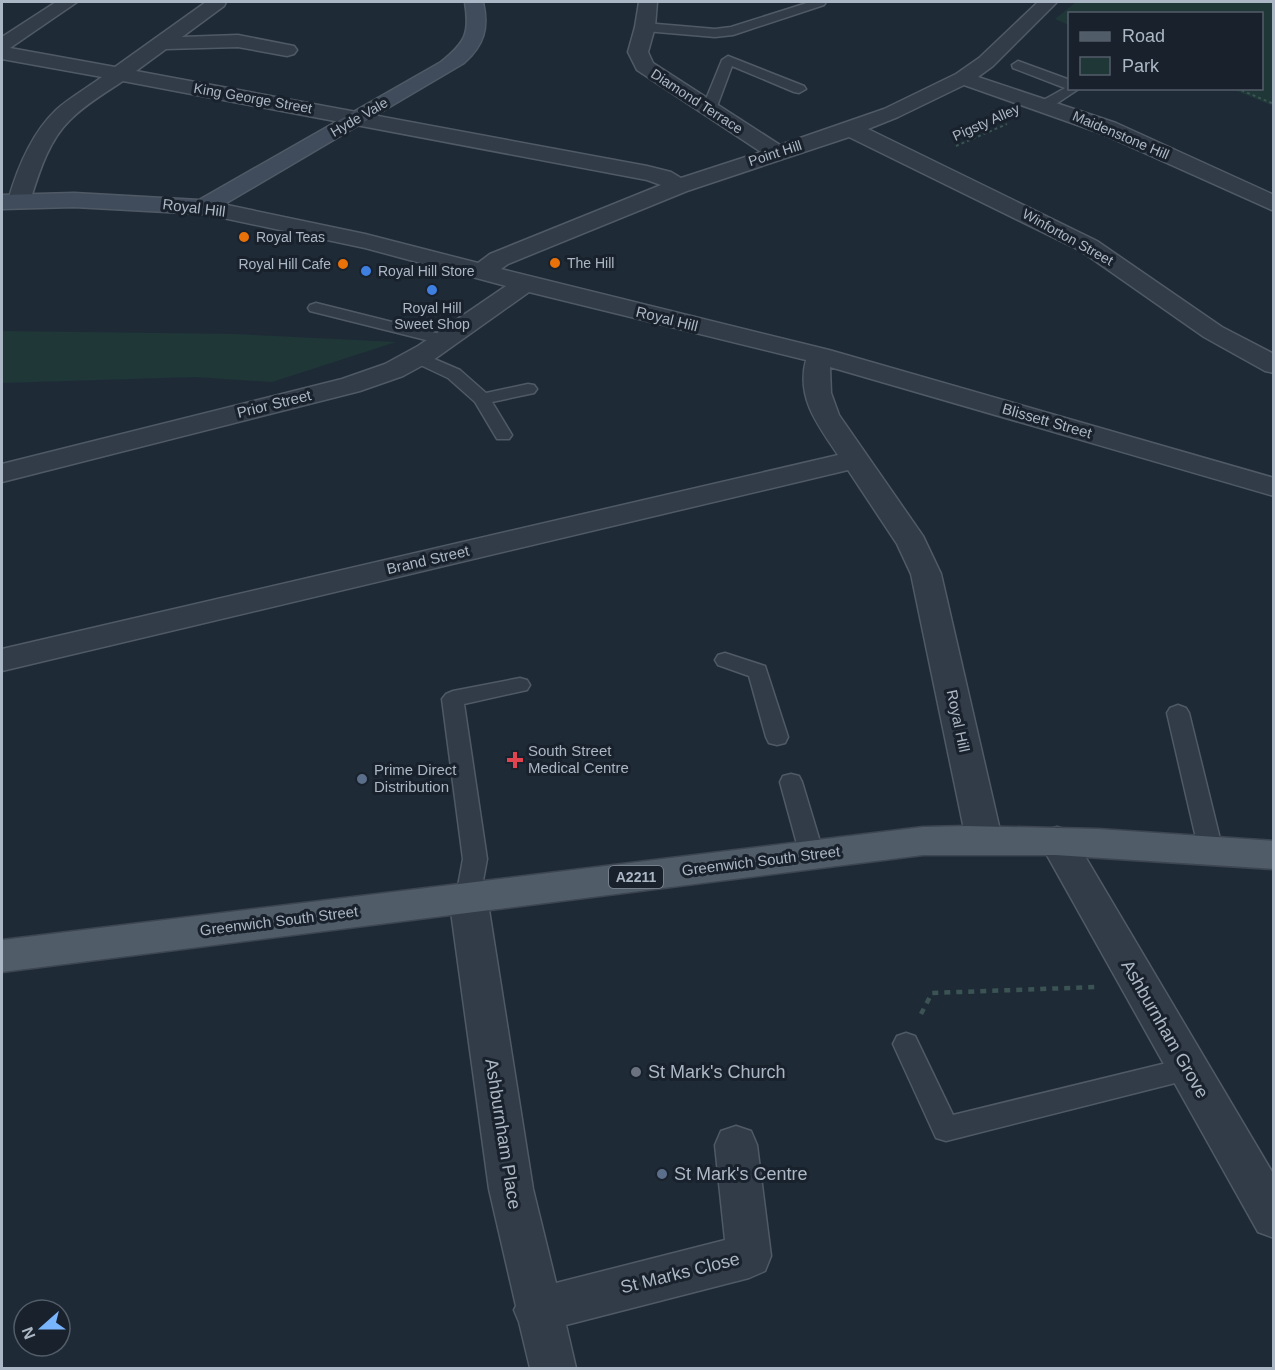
<svg xmlns="http://www.w3.org/2000/svg" width="1275" height="1370" viewBox="0 0 1275 1370" font-family="Helvetica,sans-serif">
<style>
.green{fill:#203738}
.lines{fill:none;stroke-linecap:round;stroke-linejoin:round}
.service-casing{stroke:#505a66;stroke-width:3}
.minor-casing{stroke:#505a66;stroke-width:3}
.secondary-casing{stroke:#505a66;stroke-width:3}
.primary-casing{stroke:#3c4551;stroke-width:3}
.path-far1{stroke:#3b5353;stroke-width:2;stroke-dasharray:3 3;stroke-linecap:butt}
.path{stroke:#3b5353;stroke-width:4.5;stroke-dasharray:6 6;stroke-linecap:butt}
.service{fill:#323c48;fill-rule:evenodd}
.minor{fill:#323c48;fill-rule:evenodd}
.secondary{fill:#404c5b;fill-rule:evenodd}
.primary{fill:#505c68;fill-rule:evenodd}
.food-dot{fill:#e8710a;stroke:#18212c;stroke-width:2}
.shop-dot{fill:#3f7fe0;stroke:#18212c;stroke-width:2}
.health-dot{fill:#e0444e;stroke:#18212c;stroke-width:2}
.service-dot{fill:#5c6f8a;stroke:#18212c;stroke-width:2}
.worship-dot{fill:#6b7280;stroke:#18212c;stroke-width:2}
.labels{text-anchor:middle;stroke-width:6;stroke-linejoin:round;paint-order:stroke}
.far-street-label{font-size:14px;fill:#acb7c5;stroke:#18212c}
.far-poi-label{font-size:14px;fill:#acb7c5;stroke:#18212c;text-anchor:start}
.shield{fill:#18212c;stroke:#808a97;stroke-width:1.5}
.shield-label{font-size:14px;font-weight:bold;fill:#acb7c5}
.street-label{font-size:15px;fill:#acb7c5;stroke:#18212c}
.poi-label{font-size:15px;fill:#acb7c5;stroke:#18212c;text-anchor:start}
.near-street-label{font-size:18px;fill:#acb7c5;stroke:#18212c}
.near-poi-label{font-size:18px;fill:#acb7c5;stroke:#18212c;text-anchor:start}
</style>
<rect width="100%" height="100%" fill="#1e2b37"/>
<path class="green" d="M1076,2H1273V106L1232,89L1262,88V14H1070L1069,25L1055,19Z
M2,331L234,334L396,342L272,382L194,377L2,383Z"/>
<g class="lines">
<g class="service-casing">
<path id="service" d="M810,2H826L824,5L733,35L715,37L645,31L639,27L645,23L715,29L731,27Z
M728,56L804,86L806,89L799,93L794,92L732,66L716,109L709,113L704,112L702,109L722,60Z
M1018,61L1070,80V88H1080L1050,108H1040L1038,105L1040,102L1065,88L1013,68L1012,65Z
M316,303L452,337L454,340L446,345L310,311L308,308L310,305Z
M418,352L460,370L486,393L528,384L534,385L537,389L534,393L492,402L512,435L509,439H497L475,402L448,378L412,361L410,357L412,353Z
M725,653L765,666L788,737L785,743L777,745L769,743L766,737L749,676L718,665L715,660L718,655Z
M520,678L527,680L530,685L527,690L464,704L487,859L480,897L476,904L468,907L460,904L456,897L463,859L442,699L446,694L453,691Z
M1178,705L1186,708L1189,713L1223,851L1219,857L1211,860L1203,857L1199,851L1167,713L1170,708Z
M791,774L799,776L802,782L824,855L820,861L812,864L804,861L800,855L780,782L783,776Z
M906,1033L915,1036L953,1115L1187,1058L1196,1061L1200,1069L1196,1077L1187,1080L946,1141L936,1138L893,1044L897,1036Z"/>
</g>
<g class="minor-casing">
<path id="minor" d="M56,2H77L10,48L115,67L206,2H226L224,6L182,37L238,35L294,46L297,50L294,54L287,56L238,47L166,49L136,71L647,166L671,172L681,178L761,152L637,70L628,52L635,27L639,2H657L655,27L648,52L653,63L780,145L884,109L956,74L979,58L1038,2H1057L993,66L978,77L1116,123L1274,195V211L1100,133L964,85L898,117L868,129L1097,241L1222,327L1274,354V373L1265,371L1204,337L1081,251L849,137L687,191L508,264L501,269L829,350L1274,478V496L830,367L831,393L839,415L923,536L941,574L1002,839L997,849L984,853L971,849L966,839L911,574L897,544L848,470L2,671V649L838,455C818,425 796,398 806,360L529,292L436,358L403,376L360,391L2,482V464L342,379L385,364L418,346L506,286L365,248L195,212L192,207L195,202L203,200L365,234L478,263L490,254L661,185L647,180L123,81C105,93 84,105 69,121C48,142 39,173 30,201L27,206L19,208L11,206L8,201C17,169 31,134 56,110C69,98 87,88 102,77L2,59V37Z
M1057,827L1070,831L1274,1175V1238L1258,1232L1039,841L1044,831Z
M468,882L481,886L487,897L533,1189L556,1283L725,1240L715,1145L721,1131L736,1126L751,1131L757,1145L771,1256L765,1271L749,1278L566,1325L576,1368H530L519,1322L514,1310L516,1306L489,1189L449,897L455,886Z"/>
</g>
<g class="secondary-casing">
<path id="secondary" d="M465,2H483C489,28 484,45 464,63L211,212L203,214L74,207L2,209V195L74,193L199,200L441,62C466,42 470,33 465,2Z"/>
</g>
<g class="primary-casing">
<path id="primary" d="M967,826L1098,829L1274,841V869L1055,855H923L2,972V940L923,827Z"/>
</g>
<path class="path-far1" d="M1236,88L1274,104
M956,146L1007,124"/>
<path class="path" d="M921,1014L932,993L1096,987"/>
<use href="#service" class="service"/>
<use href="#minor" class="minor"/>
<use href="#secondary" class="secondary"/>
<use href="#primary" class="primary"/>
</g>
<g class="food-dot">
<circle cx="244" cy="237" r="6"/>
<circle cx="555" cy="263" r="6"/>
<circle cx="343" cy="264" r="6"/>
</g>
<g class="shop-dot">
<circle cx="366" cy="271" r="6"/>
<circle cx="432" cy="290" r="6"/>
</g>
<path class="health-dot" d="M512 751h6v6h6v6h-6v6h-6v-6h-6v-6h6z"/>
<g class="service-dot">
<circle cx="362" cy="779" r="6"/>
<circle cx="662" cy="1174" r="6"/>
</g>
<circle class="worship-dot" cx="636" cy="1072" r="6"/>
<g class="labels">
<g class="far-street-label">
<text transform="translate(253 98) rotate(10)" y="5">King George Street</text>
<text transform="translate(697 101) rotate(33)" y="5">Diamond Terrace</text>
<text transform="translate(359 117) rotate(-30)" y="5">Hyde Vale</text>
<text transform="translate(986 122) rotate(-24)" y="5">Pigsty Alley</text>
<text transform="translate(1121 135) rotate(23)" y="5">Maidenstone Hill</text>
<text transform="translate(775 153) rotate(-18)" y="5">Point Hill</text>
<text transform="translate(1068 237) rotate(29)" y="5">Winforton Street</text>
</g>
<g class="far-poi-label">
<text x="256" y="242">Royal Teas</text>
<text x="567" y="268">The Hill</text>
<text x="331" y="269" text-anchor="end">Royal Hill Cafe</text>
<text x="378" y="276">Royal Hill Store</text>
<text x="432" y="313" text-anchor="middle">Royal Hill<tspan x="432" dy="16">Sweet Shop</tspan></text>
</g>
<rect class="shield" x="609" y="866" width="54" height="22" rx="4.5"/>
<g class="shield-label">
<text x="636" y="882">A2211</text>
</g>
<g class="street-label">
<text transform="translate(194 208) rotate(7)" y="5">Royal Hill</text>
<text transform="translate(667 319) rotate(14)" y="5">Royal Hill</text>
<text transform="translate(274 404) rotate(-14)" y="5">Prior Street</text>
<text transform="translate(1047 421) rotate(16)" y="5">Blissett Street</text>
<text transform="translate(428 560) rotate(-13)" y="5">Brand Street</text>
<text transform="translate(958 721) rotate(78)" y="5">Royal Hill</text>
<text transform="translate(761 861) rotate(-7)" y="5">Greenwich South Street</text>
<text transform="translate(279 921) rotate(-7)" y="5">Greenwich South Street</text>
</g>
<g class="poi-label">
<text x="528" y="756">South Street<tspan x="528" dy="17">Medical Centre</tspan></text>
<text x="374" y="775">Prime Direct<tspan x="374" dy="17">Distribution</tspan></text>
</g>
<g class="near-street-label">
<text transform="translate(1165 1029) rotate(60)" y="6">Ashburnham Grove</text>
<text transform="translate(503 1134) rotate(81)" y="6">Ashburnham Place</text>
<text transform="translate(680 1273) rotate(-14)" y="6">St Marks Close</text>
</g>
<g class="near-poi-label">
<text x="648" y="1078">St Mark's Church</text>
<text x="674" y="1180">St Mark's Centre</text>
</g>
</g>
<rect width="1275" height="1370" fill="none" stroke="#acb7c5" stroke-width="6"/>
<rect x="1068" y="12" width="195" height="78" fill="#18212c" stroke="#535d69" stroke-width="1.5"/>
<rect x="1080" y="32" width="30" height="9" fill="#505c68" stroke="#535d69" stroke-width="1.5"/>
<text x="1122" y="42" font-size="18" fill="#acb7c5">Road</text>
<rect x="1080" y="57" width="30" height="18" fill="#203738" stroke="#535d69" stroke-width="1.5"/>
<text x="1122" y="72" font-size="18" fill="#acb7c5">Park</text>
<g transform="translate(42 1328) rotate(249)"><circle r="28" fill="#18212c" stroke="#535d69" stroke-width="1.5"/>
<path d="M0-4.5L10 22L0 15L-10 22Z" fill="#79b5fd"/>
<text y="-9" font-size="16" font-weight="bold" text-anchor="middle" fill="#acb7c5">N</text>
</g>
</svg>
